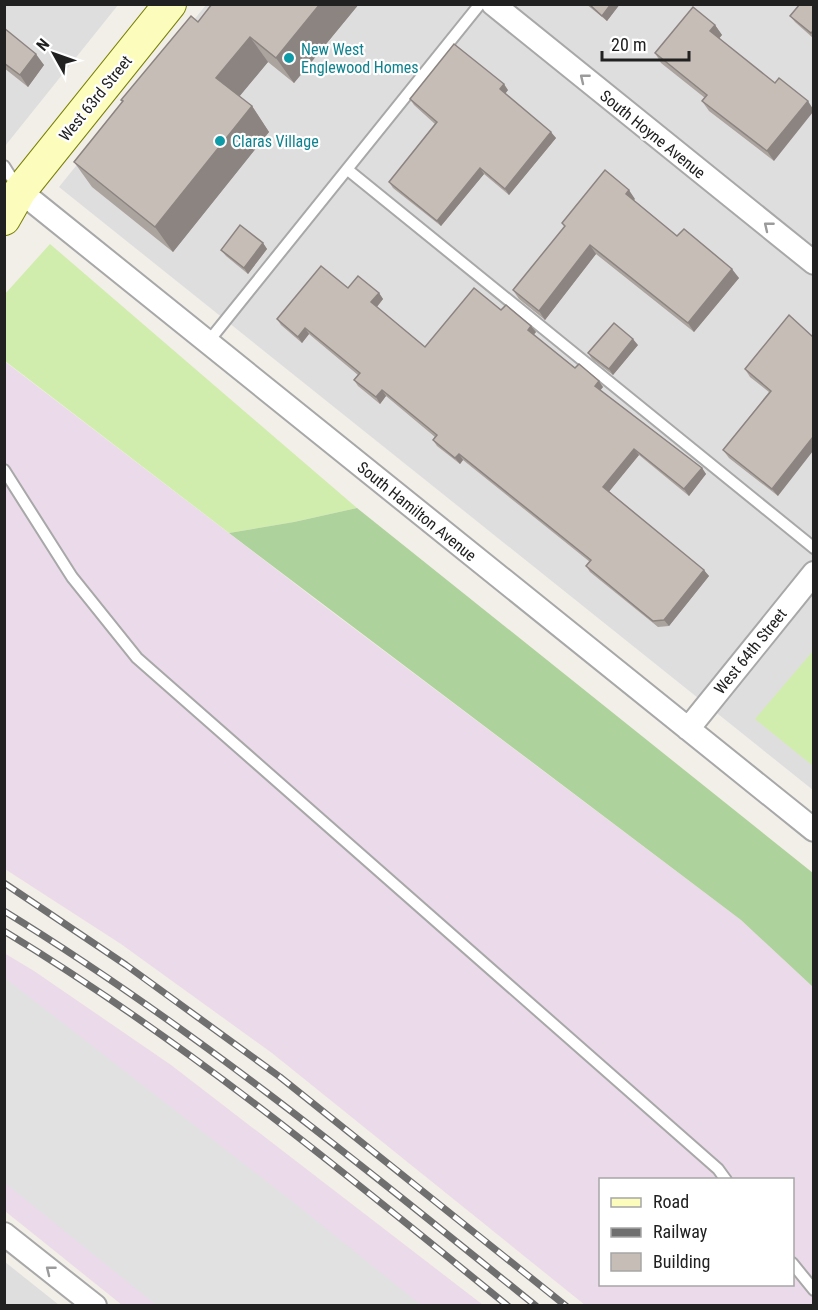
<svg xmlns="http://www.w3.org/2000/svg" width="818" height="1310" viewBox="0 0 818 1310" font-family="'Roboto Condensed',sans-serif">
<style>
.residential{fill:#dfdede}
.industrial{fill:#ebdae9;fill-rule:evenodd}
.grass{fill:#d0edad}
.forest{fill:#aed29b}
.parking{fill:#e1e1e1}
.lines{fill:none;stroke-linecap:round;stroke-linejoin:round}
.lane-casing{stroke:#a8a8a8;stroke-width:14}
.street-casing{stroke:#a8a8a8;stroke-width:26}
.secondary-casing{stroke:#798001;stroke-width:34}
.lane{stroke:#fff;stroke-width:10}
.street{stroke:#fff;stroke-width:22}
.secondary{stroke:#fcfcbc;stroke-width:32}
.rail-casing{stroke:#6f6f6f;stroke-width:7}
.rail{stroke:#fff;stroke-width:4.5;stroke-dasharray:14;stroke-linecap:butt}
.wall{fill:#aba39d}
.shaded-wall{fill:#8b8480}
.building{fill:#c7bdb7;stroke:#8b8480;stroke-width:1.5}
.oneway{stroke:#9b9b9b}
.culture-dot{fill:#0f9aa8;stroke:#fff;stroke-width:2}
.labels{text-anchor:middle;stroke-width:4.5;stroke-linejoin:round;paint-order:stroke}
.culture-label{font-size:16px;fill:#0d838f;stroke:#fff;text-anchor:start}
.street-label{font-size:16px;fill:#212121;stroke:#fff}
</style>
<rect width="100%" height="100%" fill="#f2eee8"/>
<path class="residential" d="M5,5H118L5,146Z
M206,5H813V790L59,187Z
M5,1262L59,1305H5Z"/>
<path class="industrial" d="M4,361L320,603L741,920L813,987V1305H585L272,1053L121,944L5,869ZM600,1180H792V1284H600Z
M4,953L34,971L171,1065L483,1305H122L5,1211Z"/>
<path class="grass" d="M50,244L357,508L294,522L229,533L5,361V294Z
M813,651V766L755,719Z"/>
<path class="forest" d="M357,508L813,873V987L741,920L229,533L294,522Z"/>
<path class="parking" d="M5,978L297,1205L421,1305H156L5,1183Z"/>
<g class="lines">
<g class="lane-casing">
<path id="lane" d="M4,166L18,188
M348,170L814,548
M208,342L480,4
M4,470L72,577L137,658L718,1169L726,1180
M792,1263L814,1290"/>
</g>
<g class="street-casing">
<path id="street" d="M493,4L814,263
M20,191L814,830
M688,729L814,573
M4,1234L95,1306"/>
</g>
<g class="secondary-casing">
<path id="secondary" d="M4,219L20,191L170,4"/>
</g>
<use href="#lane" class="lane"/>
<use href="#street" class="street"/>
<use href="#secondary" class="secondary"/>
<g class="rail-casing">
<path id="rail" d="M4,883L126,965L280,1077L566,1306
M4,911C193,1027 364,1167 536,1306
M4,931C184,1040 346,1174 508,1306"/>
</g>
<use href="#rail" class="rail"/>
</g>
<path class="wall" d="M359,4L294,83L268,62L239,96L252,106L269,132L173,252L92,187L74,162L122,102L121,100L198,22Z
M586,4H620L607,21Z
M813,4V38L795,22L790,16Z
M715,25L722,35L719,38L774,161L709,111L702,101L705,98L661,63L655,53Z
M4,28L44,65L28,87L4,68Z
M508,90L505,94L556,138L509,195L484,174L441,226L393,188L389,182L435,124L414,105L410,99Z
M635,199L634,200L677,236L739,278L694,332L596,254L545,320L519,299L513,290L565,227L562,223Z
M263,243L267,249L248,274L226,256L221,250Z
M379,293L383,299L377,307L425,347L501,310L531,326L536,332L534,335L575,368L603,387L600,390L702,468L706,474L689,496L639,455L609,491L709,576L669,626L658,627L590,572L586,566L590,562L463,460L460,464L437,446L433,440L435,437L386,396L380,404L358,386L354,380L358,375L309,334L302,343L281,325L277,319Z
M789,315L778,496L729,458L723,450L769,392L750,377L745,369Z
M638,345L613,375L592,359L588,353Z"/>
<path class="shaded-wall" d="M320,4H359L294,83L276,58Z
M611,4H620L607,21L602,16Z
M715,25L722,35L717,41L710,31Z
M250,37L268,62L234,103L216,78Z
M36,54L44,65L28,87L20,75Z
M504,84L508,90L504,95L500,89Z
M808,101L813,109V112L774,161L767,151Z
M252,106L269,132L173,252L155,227Z
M551,132L556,138L509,195L505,189Z
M480,168L484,174L441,226L437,221Z
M629,190L635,199L632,202L626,194Z
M263,243L267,249L248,274L244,268Z
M590,245L596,254L545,320L539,311Z
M732,269L739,278L694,332L688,323Z
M379,293L383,299L375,309L371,302Z
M531,326L536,332L532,336L528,330Z
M305,328L309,334L302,343L298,337Z
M633,339L638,345L613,375L609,369Z
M599,381L603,387L599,392L595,386Z
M382,390L386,396L380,404L376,397Z
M813,437V451L778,496L772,489Z
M634,449L639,455L608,493L603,487Z
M459,454L463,460L460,464L455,458Z
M702,468L706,474L689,496L684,489Z
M704,570L709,576L669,626L664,620Z"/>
<path class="building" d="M212,4H320L276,58L250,37L216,78L252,106L155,227L74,162L123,101L121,100L191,16L198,22Z
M589,4H611L602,16Z
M800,4H813V31L811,33L790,16Z
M693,7L715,25L710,31L775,83L779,78L808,101L767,151L702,101L707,95L655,53Z
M4,28L36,54L20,75L4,63Z
M454,44L504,84L500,89L551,132L505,189L480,168L437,221L389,182L437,122L410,99Z
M605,170L629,190L626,194L677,236L684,229L732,269L688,323L590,245L539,311L513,290L565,226L562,223Z
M240,225L263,243L244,268L221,250Z
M321,266L348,288L358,276L379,293L371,302L425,347L474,288L501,310L506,305L531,326L528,330L575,368L579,364L599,381L595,386L702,468L684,489L634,449L603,487L704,570L664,620L653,621L586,566L591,560L459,454L455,458L433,440L437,435L382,390L376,397L354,380L360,373L305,328L298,337L277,319Z
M789,315L813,337V437L772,489L723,450L771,391L745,369Z
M614,323L633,339L609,369L588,353Z"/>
<defs><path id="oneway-chevron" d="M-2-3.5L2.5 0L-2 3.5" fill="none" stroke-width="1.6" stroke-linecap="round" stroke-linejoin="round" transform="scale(1.5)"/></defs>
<g class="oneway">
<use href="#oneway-chevron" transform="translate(584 78) rotate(-141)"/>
<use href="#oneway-chevron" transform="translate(768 226) rotate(-141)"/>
<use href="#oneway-chevron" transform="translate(50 1270) rotate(-142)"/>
</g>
<g class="culture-dot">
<circle cx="289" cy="58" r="6"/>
<circle cx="220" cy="141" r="6"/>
</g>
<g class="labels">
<g class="culture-label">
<text x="301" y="55">New West<tspan x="301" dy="18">Englewood Homes</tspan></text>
<text x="232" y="147">Claras Village</text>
</g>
<g class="street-label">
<text transform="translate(95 98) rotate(-51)" y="6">West 63rd Street</text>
<text transform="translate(653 134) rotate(39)" y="6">South Hoyne Avenue</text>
<text transform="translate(417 511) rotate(39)" y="6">South Hamilton Avenue</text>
<text transform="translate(750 651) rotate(-51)" y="6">West 64th Street</text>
</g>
</g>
<rect width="818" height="1310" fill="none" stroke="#212121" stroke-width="12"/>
<rect x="599" y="1178" width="195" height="108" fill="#ffffff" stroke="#a6a6a6" stroke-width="1.5"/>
<rect x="611" y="1198" width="30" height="9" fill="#fcfcbc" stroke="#a6a6a6" stroke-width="1.5"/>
<text x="653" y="1208" font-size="18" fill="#212121">Road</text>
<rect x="611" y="1228" width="30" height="9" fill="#6f6f6f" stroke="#a6a6a6" stroke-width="1.5"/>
<text x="653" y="1238" font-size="18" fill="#212121">Railway</text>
<rect x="611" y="1253" width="30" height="18" fill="#c7bdb7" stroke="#a6a6a6" stroke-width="1.5"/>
<text x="653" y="1268" font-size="18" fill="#212121">Building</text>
<g transform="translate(54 54) rotate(310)" stroke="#ffffff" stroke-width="4.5" paint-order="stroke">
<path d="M0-4.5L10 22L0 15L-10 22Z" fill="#212121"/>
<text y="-9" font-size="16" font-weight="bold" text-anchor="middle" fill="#212121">N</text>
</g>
<path d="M602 51v9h87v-9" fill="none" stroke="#212121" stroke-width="3"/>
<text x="611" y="51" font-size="18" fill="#212121" stroke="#ffffff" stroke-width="4.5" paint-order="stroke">20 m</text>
</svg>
